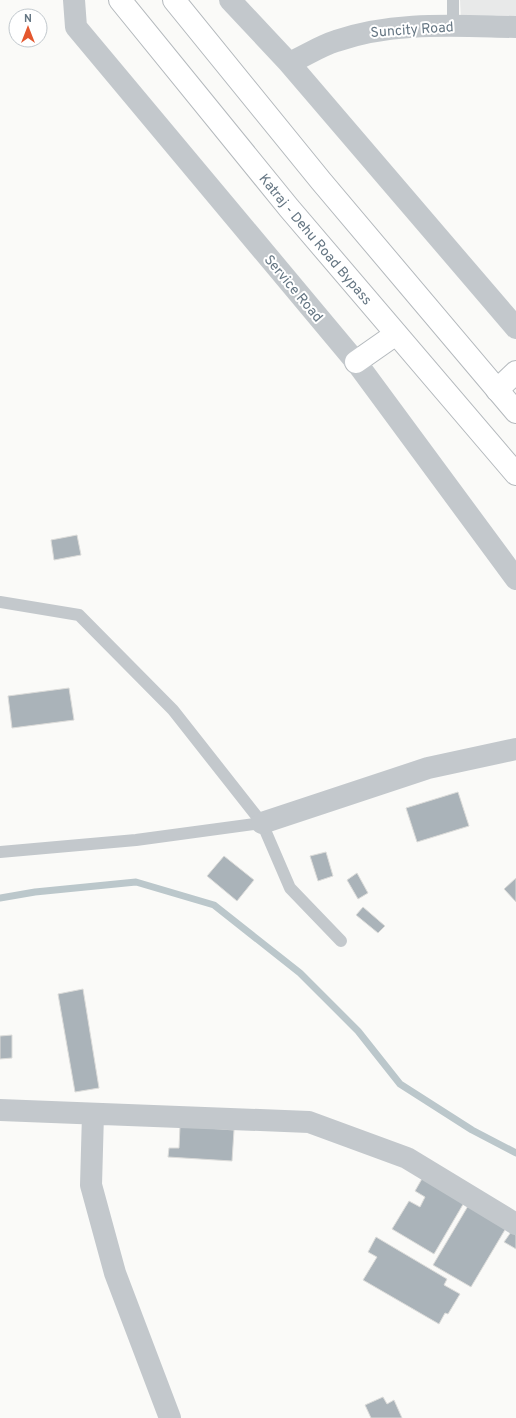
<svg xmlns="http://www.w3.org/2000/svg" width="516" height="1418" viewBox="0 0 516 1418" font-family="Overpass,sans-serif">
<style>
.built{fill:#e8e9e9}
.lines{fill:none;stroke-linecap:round;stroke-linejoin:round}
.stream{stroke:#bbc7cb;stroke-width:7}
.building{fill:#aab3b9;stroke:#dcdcda}
.trunk-casing{stroke:#b4b9bd;stroke-width:24}
.service{stroke:#c3c8cc;stroke-width:12}
.minor{stroke:#c3c8cc;stroke-width:22}
.tertiary{stroke:#c3c8cc;stroke-width:22}
.trunk{stroke:#fff;stroke-width:22}
.labels{text-anchor:middle;stroke-width:4;stroke-linejoin:round;paint-order:stroke}
.street-label{font-size:14px;fill:#657683;stroke:#fff}
</style>
<rect width="100%" height="100%" fill="#fafaf8"/>
<path class="built" d="M460,0H516V21L461,19Z"/>
<g class="lines">
<path class="stream" d="M0,898L35,892L136,882L214,905L300,973L358,1031L400,1084L472,1130L516,1153"/>
</g>
<path class="building" d="M77,535L81,555L54,560L51,540Z
M69,688L74,720L12,728L8,696Z
M458,792L469,826L417,842L406,808Z
M326,852L333,876L318,881L310,856Z
M224,856L254,880L237,901L207,876Z
M357,873L368,893L358,899L347,880Z
M516,878V902L504,889Z
M363,907L385,926L378,933L356,915Z
M83,989L99,1088L75,1092L58,994Z
M12,1035V1058L0,1059V1036Z
M180,1126L234,1130L232,1161L168,1157L169,1148H179Z
M423,1177L465,1201L434,1254L392,1229L409,1201L420,1207L425,1197L415,1191Z
M468,1206L506,1228L471,1287L433,1265Z
M511,1232L516,1235V1249L504,1242Z
M376,1237L447,1279L444,1285L460,1294L448,1314L445,1313L439,1324L363,1280L377,1257L368,1252Z
M383,1397L387,1404L394,1400L402,1418H371L365,1405Z"/>
<g class="lines">
<g class="trunk-casing">
<g id="trunk">
<path id="s1" d="M120,0L289,208L516,474"/>
<path d="M174,0L321,181L516,412"/>
<path d="M356,362L396,334"/>
<path d="M497,390L516,372"/>
</g>
</g>
<path class="service" d="M453,25V0
M0,602L79,615L173,710L262,823L290,888L341,941
M0,852L136,840L262,823"/>
<path class="minor" d="M262,823L428,768L516,749
M0,1110L309,1122L407,1158L516,1224
M93,1114L91,1185L115,1273L170,1418"/>
<path class="tertiary" d="M74,0L76,27L356,362L516,579
M230,0L289,63L516,328
M289,63C305,56 320,46 336,41C394,21 456,26 516,27"/>
<use href="#trunk" class="trunk"/>
</g>
<g class="labels">
<g class="street-label">
<text transform="translate(412 29) rotate(-4)" y="5">Suncity Road</text>
<text dy="5" stroke="none"><textPath href="#s1" startOffset="309">Katraj - Dehu Road Bypass</textPath></text>
<text transform="translate(294 288) rotate(50)" y="5">Service Road</text>
</g>
</g>
<g transform="translate(28 28)"><circle r="19" fill="#ffffff" stroke="#c1c8cd"/>
<path d="M0-3L7 15L0 10L-7 15Z" fill="#e4572e"/>
<text y="-6" font-size="11" font-weight="bold" text-anchor="middle" fill="#657683">N</text>
</g>
</svg>
